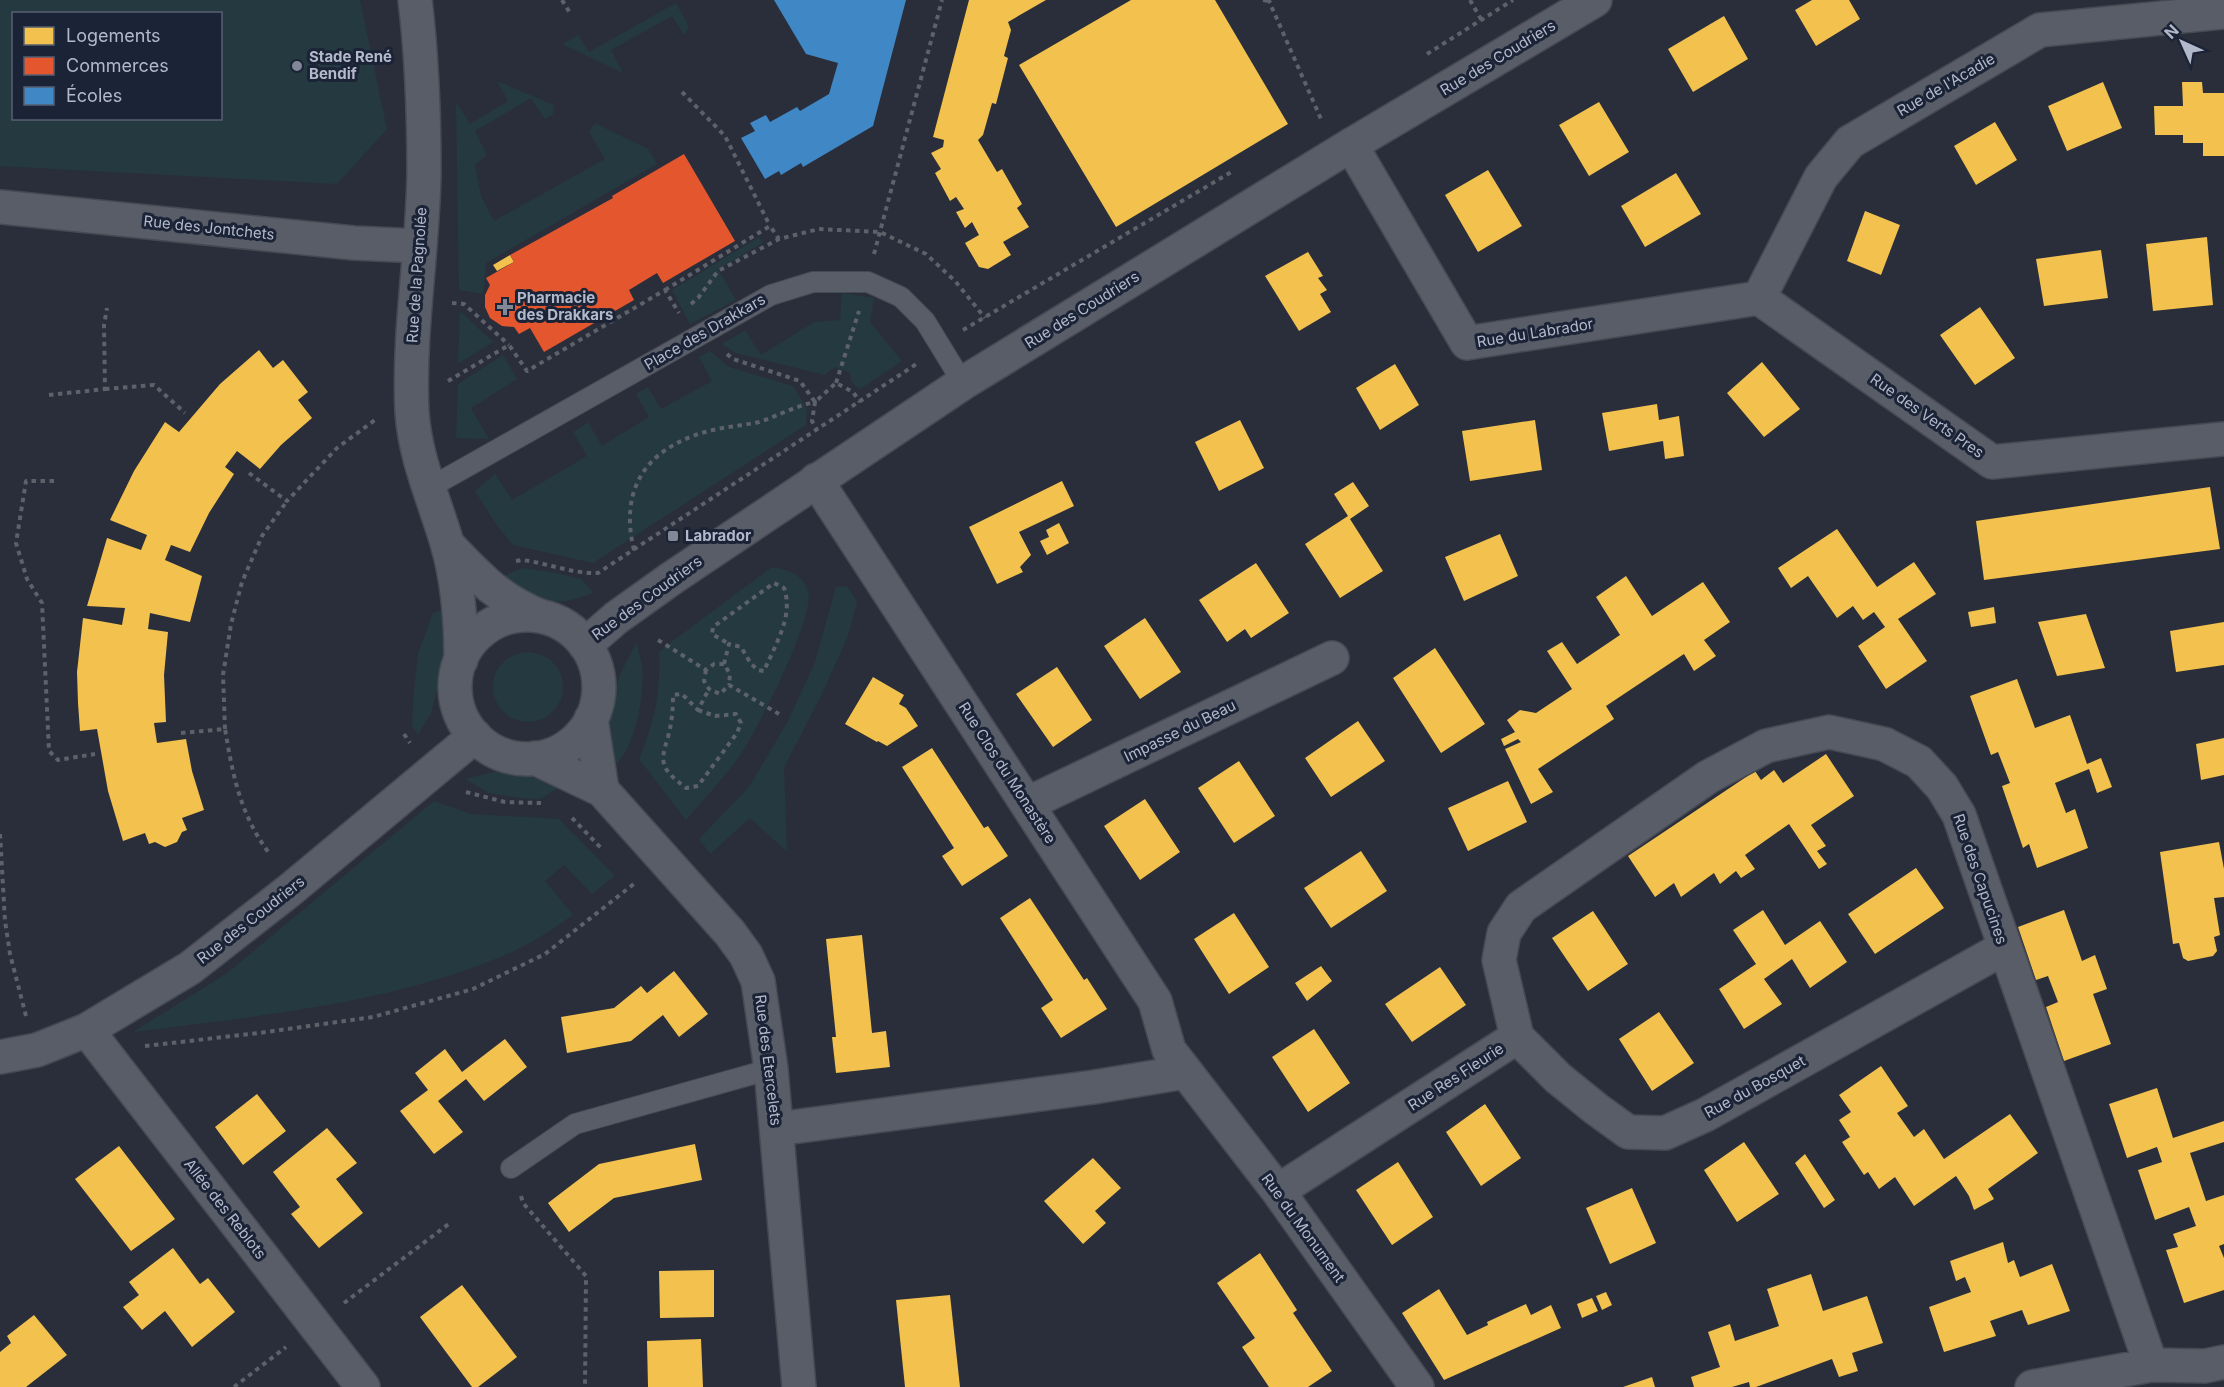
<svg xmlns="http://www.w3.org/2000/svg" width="2224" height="1387" viewBox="0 0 2224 1387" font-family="Inter,sans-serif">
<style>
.green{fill:#253941;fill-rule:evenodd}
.homes{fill:#f2c14e}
.shops{fill:#e4572e}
.schools{fill:#3f88c5}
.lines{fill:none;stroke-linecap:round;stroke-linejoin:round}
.service-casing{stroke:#454953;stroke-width:22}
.minor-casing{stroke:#454953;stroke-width:36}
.tertiary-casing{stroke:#454953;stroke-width:36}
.path{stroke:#5c616a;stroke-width:4;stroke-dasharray:4.5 4.5;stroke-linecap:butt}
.service{stroke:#595d67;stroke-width:20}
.minor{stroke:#595d67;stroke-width:33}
.tertiary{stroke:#595d67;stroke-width:33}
.poi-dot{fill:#828898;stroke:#1b2336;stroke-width:2}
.labels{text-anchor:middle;stroke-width:6;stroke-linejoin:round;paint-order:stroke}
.poi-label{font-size:15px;font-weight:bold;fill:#b2b9cb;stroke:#1b2336;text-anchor:start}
.street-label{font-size:15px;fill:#b2b9cb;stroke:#1b2336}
</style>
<rect width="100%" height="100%" fill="#292e3a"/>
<path class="green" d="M0,0H360L387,129L337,184L0,166ZM14,14H220V118H14Z
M676,3L689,27L684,35L672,16L611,50L623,73L562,44L578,35L589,52Z
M497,81L554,105L553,114L545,119L531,98L475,131L487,155L475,165L481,196L494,221L605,159L589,132L595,123L648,149L657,164L486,263L483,294L459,290L456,102L470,124L508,101Z
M759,237L763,243L718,269L736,300L690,324L672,290Z
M842,293L874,298L870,322L902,361L860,389L851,382L850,373L835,367L825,375L736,353L722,344L745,330L761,355L814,322L840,320Z
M460,311L493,342L458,364Z
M710,351L729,367L793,386L807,409L806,425L593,563L513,545L496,524L475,491L495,474L512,500L587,456L573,432L588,422L602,446L649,417L636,394L648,387L661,409L712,381L699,357Z
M503,355L517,379L471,408L489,439L456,438L458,384Z
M772,567C788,570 803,574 808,591C816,617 754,736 737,760C721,781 703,800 686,820L639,759C654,723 661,693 659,653L667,645Z
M522,568L551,572L581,579L594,593C552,608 538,605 504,576Z
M847,586L857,601L848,636L820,698L784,767L787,852L750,818L710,854L699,839L749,787L788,721L815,662L836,587Z
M447,608L450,642L431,713L418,735L412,726L414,691L418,654L433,613Z
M637,643C638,651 641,658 642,666C645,694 636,743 617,764C602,721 613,680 637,643Z
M493 687a35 35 0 1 1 70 0a35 35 0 1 1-70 0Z
M493,772C521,772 533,775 558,788L540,799L520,798L489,793L465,779Z
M434,801L471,814L559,819L615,876L592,894L564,865L545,881L573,915C550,931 525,948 498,958C383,1005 255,1016 133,1032L226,974Z"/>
<path class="homes" d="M969,0H1046L1008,22L1011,30L1004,56L1008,58L996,104L992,103L983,135L978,140L997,172L1002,169L1022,204L1017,208L1029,227L1003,242L1011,255L988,269L979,267L965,243L979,235L972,222L965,228L956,212L964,209L956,197L950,201L935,173L941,169L931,153L943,147L944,140L933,137Z
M1131,0H1215L1288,124L1116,227L1019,65Z
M1812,0H1849L1860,19L1816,46L1795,10Z
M1724,16L1748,59L1693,92L1668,49Z
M2103,82L2122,128L2067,151L2048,106Z
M2182,82H2202L2203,93H2224V156H2203V143H2183V135H2155L2154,106H2183Z
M1599,102L1629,152L1589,176L1559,125Z
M1995,122L2017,160L1976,185L1954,146Z
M1488,170L1522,226L1478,252L1445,195Z
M1676,173L1701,214L1645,247L1621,206Z
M1865,211L1900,225L1881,275L1847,261Z
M2207,237L2213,305L2153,311L2146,244Z
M2101,250L2108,298L2044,306L2036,259Z
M1308,252L1323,276L1318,278L1327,290L1320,294L1331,312L1299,331L1265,276Z
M510,255L514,262L497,271L493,265Z
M1980,307L2015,358L1975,385L1940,335Z
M259,350L273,368L283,360L308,392L298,400L312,418L281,445L260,469L237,451L225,467L234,474L209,513L190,552L171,545L165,560L202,576L190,622L150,613L148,629L168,632L164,675L166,722L154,723L157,743L186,739L192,771L204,810L182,818L187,830L182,832L177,842L165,847L155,842L149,844L145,833L123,841L108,791L97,729L80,731L78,703L77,672L83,618L122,625L125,608L87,606L107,538L141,550L147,535L110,520L134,471L165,422L179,432L220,384Z
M1762,362L1800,409L1764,437L1727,393Z
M1395,364L1419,405L1380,430L1356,388Z
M1657,404L1659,420L1679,416L1684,456L1665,459L1663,441L1609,451L1602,413Z
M1240,420L1264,468L1219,491L1195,442Z
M1535,420L1542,470L1470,481L1462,431Z
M1062,481L1074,506L1019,532L1031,555L1020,567L1023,572L997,584L969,527Z
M1353,482L1369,506L1350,519L1383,571L1340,598L1305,544L1348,516L1334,494Z
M2210,487L2220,549L1984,580L1976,521Z
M1059,523L1069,543L1047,555L1040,541L1049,537L1046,530Z
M1837,529L1877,587L1914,562L1936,594L1898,619L1927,661L1886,689L1858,646L1885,627L1874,612L1863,620L1853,606L1837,618L1808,576L1791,588L1778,568Z
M1500,534L1518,576L1464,601L1445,557Z
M1256,563L1289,613L1251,638L1245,629L1227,642L1199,600Z
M1626,576L1652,616L1703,582L1730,622L1704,640L1716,656L1694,671L1684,654L1606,706L1614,719L1538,769L1553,792L1531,804L1505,749L1521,742L1518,739L1504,746L1501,739L1515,732L1507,720L1520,710L1536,713L1572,689L1547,651L1562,642L1577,664L1620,635L1596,597Z
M1994,607L1996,623L1971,627L1968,612Z
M2086,614L2105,668L2057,676L2038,622Z
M1145,618L1181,672L1140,699L1104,646Z
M2224,622V665L2176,672L2170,631Z
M1435,648L1485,724L1441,753L1393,678Z
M1057,667L1092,720L1053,747L1016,694Z
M873,677L904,695L899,704L906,708L918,726L887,746L878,741L877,742L845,724Z
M2017,679L2035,728L2070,715L2087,764L2101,758L2112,787L2097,793L2089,769L2055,783L2066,813L2075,809L2088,848L2037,868L2029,844L2023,848L2002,786L2010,783L1998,752L1991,755L1970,696Z
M1358,721L1385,761L1331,797L1305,758Z
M2224,738V775L2201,780L2196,744Z
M932,748L984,828L988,826L1008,856L962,886L942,856L954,848L902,767Z
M1826,754L1854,796L1811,825L1826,846L1817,851L1827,864L1819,869L1789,824L1745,855L1755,869L1741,878L1736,871L1720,884L1714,873L1681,897L1674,883L1655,897L1628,856L1755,771L1761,780L1774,770L1783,783Z
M1239,761L1275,816L1234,843L1198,788Z
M1508,781L1527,822L1468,851L1448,808Z
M1145,799L1180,852L1140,880L1104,826Z
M2219,842L2224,869V897L2214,898L2220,935L2214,937L2217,951L2213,956L2188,961L2183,958L2179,943L2173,944L2160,852Z
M1361,851L1387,891L1331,928L1304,888Z
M1916,868L1944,908L1875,954L1848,914Z
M1030,898L1084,980L1087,978L1107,1009L1061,1038L1041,1008L1053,1000L1000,918Z
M1763,910L1785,945L1820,921L1847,962L1810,988L1792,959L1764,979L1782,1004L1744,1029L1719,989L1756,964L1733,930Z
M2064,910L2082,961L2095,955L2107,989L2093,994L2111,1044L2064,1061L2046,1007L2058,1002L2048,976L2036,980L2018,927Z
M1593,911L1628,964L1588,991L1552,938Z
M1234,913L1269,967L1229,994L1194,939Z
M862,935L872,1033L886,1031L890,1067L836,1073L832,1037H836L826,939Z
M1321,966L1332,981L1307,1001L1295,983Z
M1440,967L1466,1005L1412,1042L1385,1004Z
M674,971L708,1014L679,1037L663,1015L631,1041L567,1053L561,1017L614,1008L641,986L647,993Z
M1659,1012L1694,1063L1652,1091L1619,1039Z
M1314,1029L1350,1083L1308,1112L1272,1057Z
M505,1039L527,1067L484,1101L466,1079L438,1101L463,1132L434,1154L400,1111L428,1090L415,1073L445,1049L462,1072Z
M1881,1066L1908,1106L1897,1113L1914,1137L1924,1129L1944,1159L2010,1114L2038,1153L1988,1189L1994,1199L1974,1210L1969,1196L1956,1176L1914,1206L1895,1177L1879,1189L1868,1172L1864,1175L1842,1142L1850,1137L1839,1120L1851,1112L1839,1095Z
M2157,1088L2173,1138L2224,1121V1142L2190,1153L2206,1201L2224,1195V1244L2219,1246L2224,1258V1290L2184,1303L2166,1250L2178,1247L2173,1234L2196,1226L2189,1207L2155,1220L2138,1170L2162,1162L2157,1147L2127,1158L2109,1104Z
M257,1094L286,1131L243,1165L215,1127Z
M1485,1104L1521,1158L1481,1186L1446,1132Z
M327,1128L357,1163L336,1179L363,1213L319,1248L291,1214L300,1207L273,1172Z
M1744,1142L1779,1194L1737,1222L1704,1170Z
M695,1144L702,1180L614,1198L569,1232L548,1203L599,1164Z
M119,1146L175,1219L131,1251L75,1179Z
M1805,1154L1835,1200L1824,1208L1795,1163Z
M1093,1158L1121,1188L1095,1211L1106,1223L1083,1244L1044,1201Z
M1398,1162L1433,1217L1392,1245L1356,1190Z
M1632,1188L1656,1243L1610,1264L1586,1208Z
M2003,1242L2008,1263L2014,1260L2020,1277L2052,1264L2070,1311L2028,1325L2022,1310L1990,1321L1996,1336L1944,1352L1929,1307L1971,1292L1965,1277L1956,1281L1950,1261Z
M173,1248L200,1284L208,1278L235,1312L192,1347L165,1311L142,1330L123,1307L139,1295L129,1282Z
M1260,1253L1297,1310L1293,1313L1332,1371L1308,1387H1269L1242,1347L1255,1338L1217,1283Z
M714,1270V1317L660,1318L659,1271Z
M1811,1274L1823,1311L1867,1296L1883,1343L1852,1353L1858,1371L1839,1377L1832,1359L1756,1387H1750L1749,1382L1732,1387H1694L1691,1377L1720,1367L1708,1332L1730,1324L1735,1341L1779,1326L1767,1289Z
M462,1285L517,1357L478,1387H472L420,1317Z
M1439,1289L1467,1335L1488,1325L1487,1322L1526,1304L1531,1315L1551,1305L1561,1328L1444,1380L1402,1313Z
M1606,1292L1612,1305L1602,1310L1596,1296Z
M950,1295L960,1387H905L896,1300Z
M1592,1298L1598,1311L1582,1318L1577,1304Z
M34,1315L67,1355L26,1387H0V1352L11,1343L7,1336Z
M701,1339L703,1387H648L647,1341Z
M1652,1377L1655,1387H1623Z"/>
<path class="shops" d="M684,154L735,241L663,283L657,273L629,290L634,300L544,352L530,328L519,334L514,327L502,326L490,318L485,307V295L490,285L486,278L514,262L510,255L613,198L612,196Z"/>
<path class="schools" d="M774,0H906L873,126L803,167L801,163L781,175L779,171L765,179L741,138L755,131L750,123L766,115L770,122L797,107L800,111L829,94L838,63L806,54Z"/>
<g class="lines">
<g class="service-casing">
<path id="service" d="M429,488L771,295L813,282H868L901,297L925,321L963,383
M511,1168L575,1124L771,1069"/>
</g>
<g class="minor-casing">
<path id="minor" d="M415,0C422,57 424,115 424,172C423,252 408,332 412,412C415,458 434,499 447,543C458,580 461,621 461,660
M1351,145L1467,343L1759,298
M0,207L354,243L419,246
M1759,298L1821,177L1850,142L2040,30L2224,12
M1759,298L1992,462L2224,439
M816,480L1155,1001L1169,1050L1278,1191L1417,1387
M448,545C478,576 499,600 540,616
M1027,804L1332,658
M87,1030L363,1387
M1517,1037L1558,1078L1595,1108L1628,1132L1665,1133L1705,1115L2004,948
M0,1057L37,1050L87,1030L190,968L290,890L475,736
M777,1129L1094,1087L1185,1072
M1278,1191L1517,1037L1499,960L1504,933L1521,907L1708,777L1766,746L1829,732L1884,744L1919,762L1942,787L1959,815L2151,1365
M2032,1387L2151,1365L2205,1366L2224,1362"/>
</g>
<g class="tertiary-casing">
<path id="tertiary" d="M455 687a72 72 0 1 1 144 0a72 72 0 1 1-144 0Z
M585,645L616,618L672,578L963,383L1351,145L1595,0
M591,719L602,790
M535,758L602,790L730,933L746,955L758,981L771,1069L799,1387"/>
</g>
<path class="path" d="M562,0L570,13
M1263,0L1269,1
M1271,0L1269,1L1321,119
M1470,0L1482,21
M1427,54L1513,0
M682,92L725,136L770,226
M874,254L942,0
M665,290L770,226L779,239
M452,303L464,304L509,345
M691,304L698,298L718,271L779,239L819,229L880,232L926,254L955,281L985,318
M963,330L1233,171
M727,354L733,359L800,381L815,402L836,383L853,392L860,402
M448,381L509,345L527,371L665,290L679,313
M836,383L859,311
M105,389L154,385L185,413
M49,395L105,389L104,325L107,308
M249,473L287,501L337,448L375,420
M54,481H26L16,543L27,579L42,603L49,751L58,760L95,754
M634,550C619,489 646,449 705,432C722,427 741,426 759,422C778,416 795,406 815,402L812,421L817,430
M516,561L522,560C547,563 573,574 598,573L918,363
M658,640L706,670L714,664H724L730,674L729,685
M724,664L729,644L741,647L751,664L758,670L764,671C775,645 794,616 784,588L774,583L713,627L712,634L729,644
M706,670L704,681L709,689L720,694L729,685L779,714
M698,710L715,716L736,714L741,723L737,733L698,786L686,788C662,769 659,765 668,737C672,722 673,709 673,695L682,694L698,710L709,689
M225,729L223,675L231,624L242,582L262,536L287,501
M181,733L225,729C233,776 240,814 269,853
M404,734L410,743
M466,792L505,802L541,803
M572,818L602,849
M0,834L5,921L10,954L26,1016
M145,1046L259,1033L373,1017L473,989L545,954L635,883
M521,1196L523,1203L586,1276L585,1387
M344,1303L450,1223
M234,1387L286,1347"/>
<use href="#service" class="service"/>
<use href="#minor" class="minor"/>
<use href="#tertiary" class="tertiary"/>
</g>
<g class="poi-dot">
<circle cx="297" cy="66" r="6"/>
<path d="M502 298h6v6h6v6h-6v6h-6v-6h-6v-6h6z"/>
<rect x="667" y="530" width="12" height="12" rx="3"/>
</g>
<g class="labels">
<g class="poi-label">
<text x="309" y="62">Stade René<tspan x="309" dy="17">Bendif</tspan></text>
<text x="517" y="303">Pharmacie<tspan x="517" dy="17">des Drakkars</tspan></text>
<text x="685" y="541">Labrador</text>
</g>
<g class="street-label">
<text transform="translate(1498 58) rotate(-31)" y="5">Rue des Coudriers</text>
<text transform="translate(1946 85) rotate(-30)" y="5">Rue de l'Acadie</text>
<text transform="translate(209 228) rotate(6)" y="5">Rue des Jontchets</text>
<text transform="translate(417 275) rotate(-86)" y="5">Rue de la Pagnolée</text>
<text transform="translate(1082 310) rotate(-32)" y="5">Rue des Coudriers</text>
<text transform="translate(705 332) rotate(-30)" y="5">Place des Drakkars</text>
<text transform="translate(1535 333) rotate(-9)" y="5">Rue du Labrador</text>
<text transform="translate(1927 416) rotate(35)" y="5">Rue des Verts Pres</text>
<text transform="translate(647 598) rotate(-36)" y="5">Rue des Coudriers</text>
<text transform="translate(1180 731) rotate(-26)" y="5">Impasse du Beau</text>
<text transform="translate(1007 773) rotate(57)" y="5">Rue Clos du Monastère</text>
<text transform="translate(1980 879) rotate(71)" y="5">Rue des Capucines</text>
<text transform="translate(251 920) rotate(-38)" y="5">Rue des Coudriers</text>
<text transform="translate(768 1060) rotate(83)" y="5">Rue des Etercelets</text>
<text transform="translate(1456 1077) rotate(-33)" y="5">Rue Res Fleurie</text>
<text transform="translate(1755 1087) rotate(-29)" y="5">Rue du Bosquet</text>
<text transform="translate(225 1209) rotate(52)" y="5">Allée des Reblots</text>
<text transform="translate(1303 1228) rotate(54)" y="5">Rue du Monument</text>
</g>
</g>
<rect x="12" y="12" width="210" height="108" fill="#1b2336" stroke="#575f72" stroke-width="1.5"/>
<rect x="24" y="27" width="30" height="18" fill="#f2c14e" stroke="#575f72" stroke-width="1.5"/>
<text x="66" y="42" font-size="18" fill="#b2b9cb">Logements</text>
<rect x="24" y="57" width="30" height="18" fill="#e4572e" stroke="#575f72" stroke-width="1.5"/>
<text x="66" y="72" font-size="18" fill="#b2b9cb">Commerces</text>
<rect x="24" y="87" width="30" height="18" fill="#3f88c5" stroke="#575f72" stroke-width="1.5"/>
<text x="66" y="102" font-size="18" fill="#b2b9cb">Écoles</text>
<g transform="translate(2182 42) rotate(315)" stroke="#1b2336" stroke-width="4.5" paint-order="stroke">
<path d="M0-4.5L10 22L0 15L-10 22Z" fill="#b2b9cb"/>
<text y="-9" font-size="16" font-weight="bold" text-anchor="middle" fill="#b2b9cb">N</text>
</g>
</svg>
